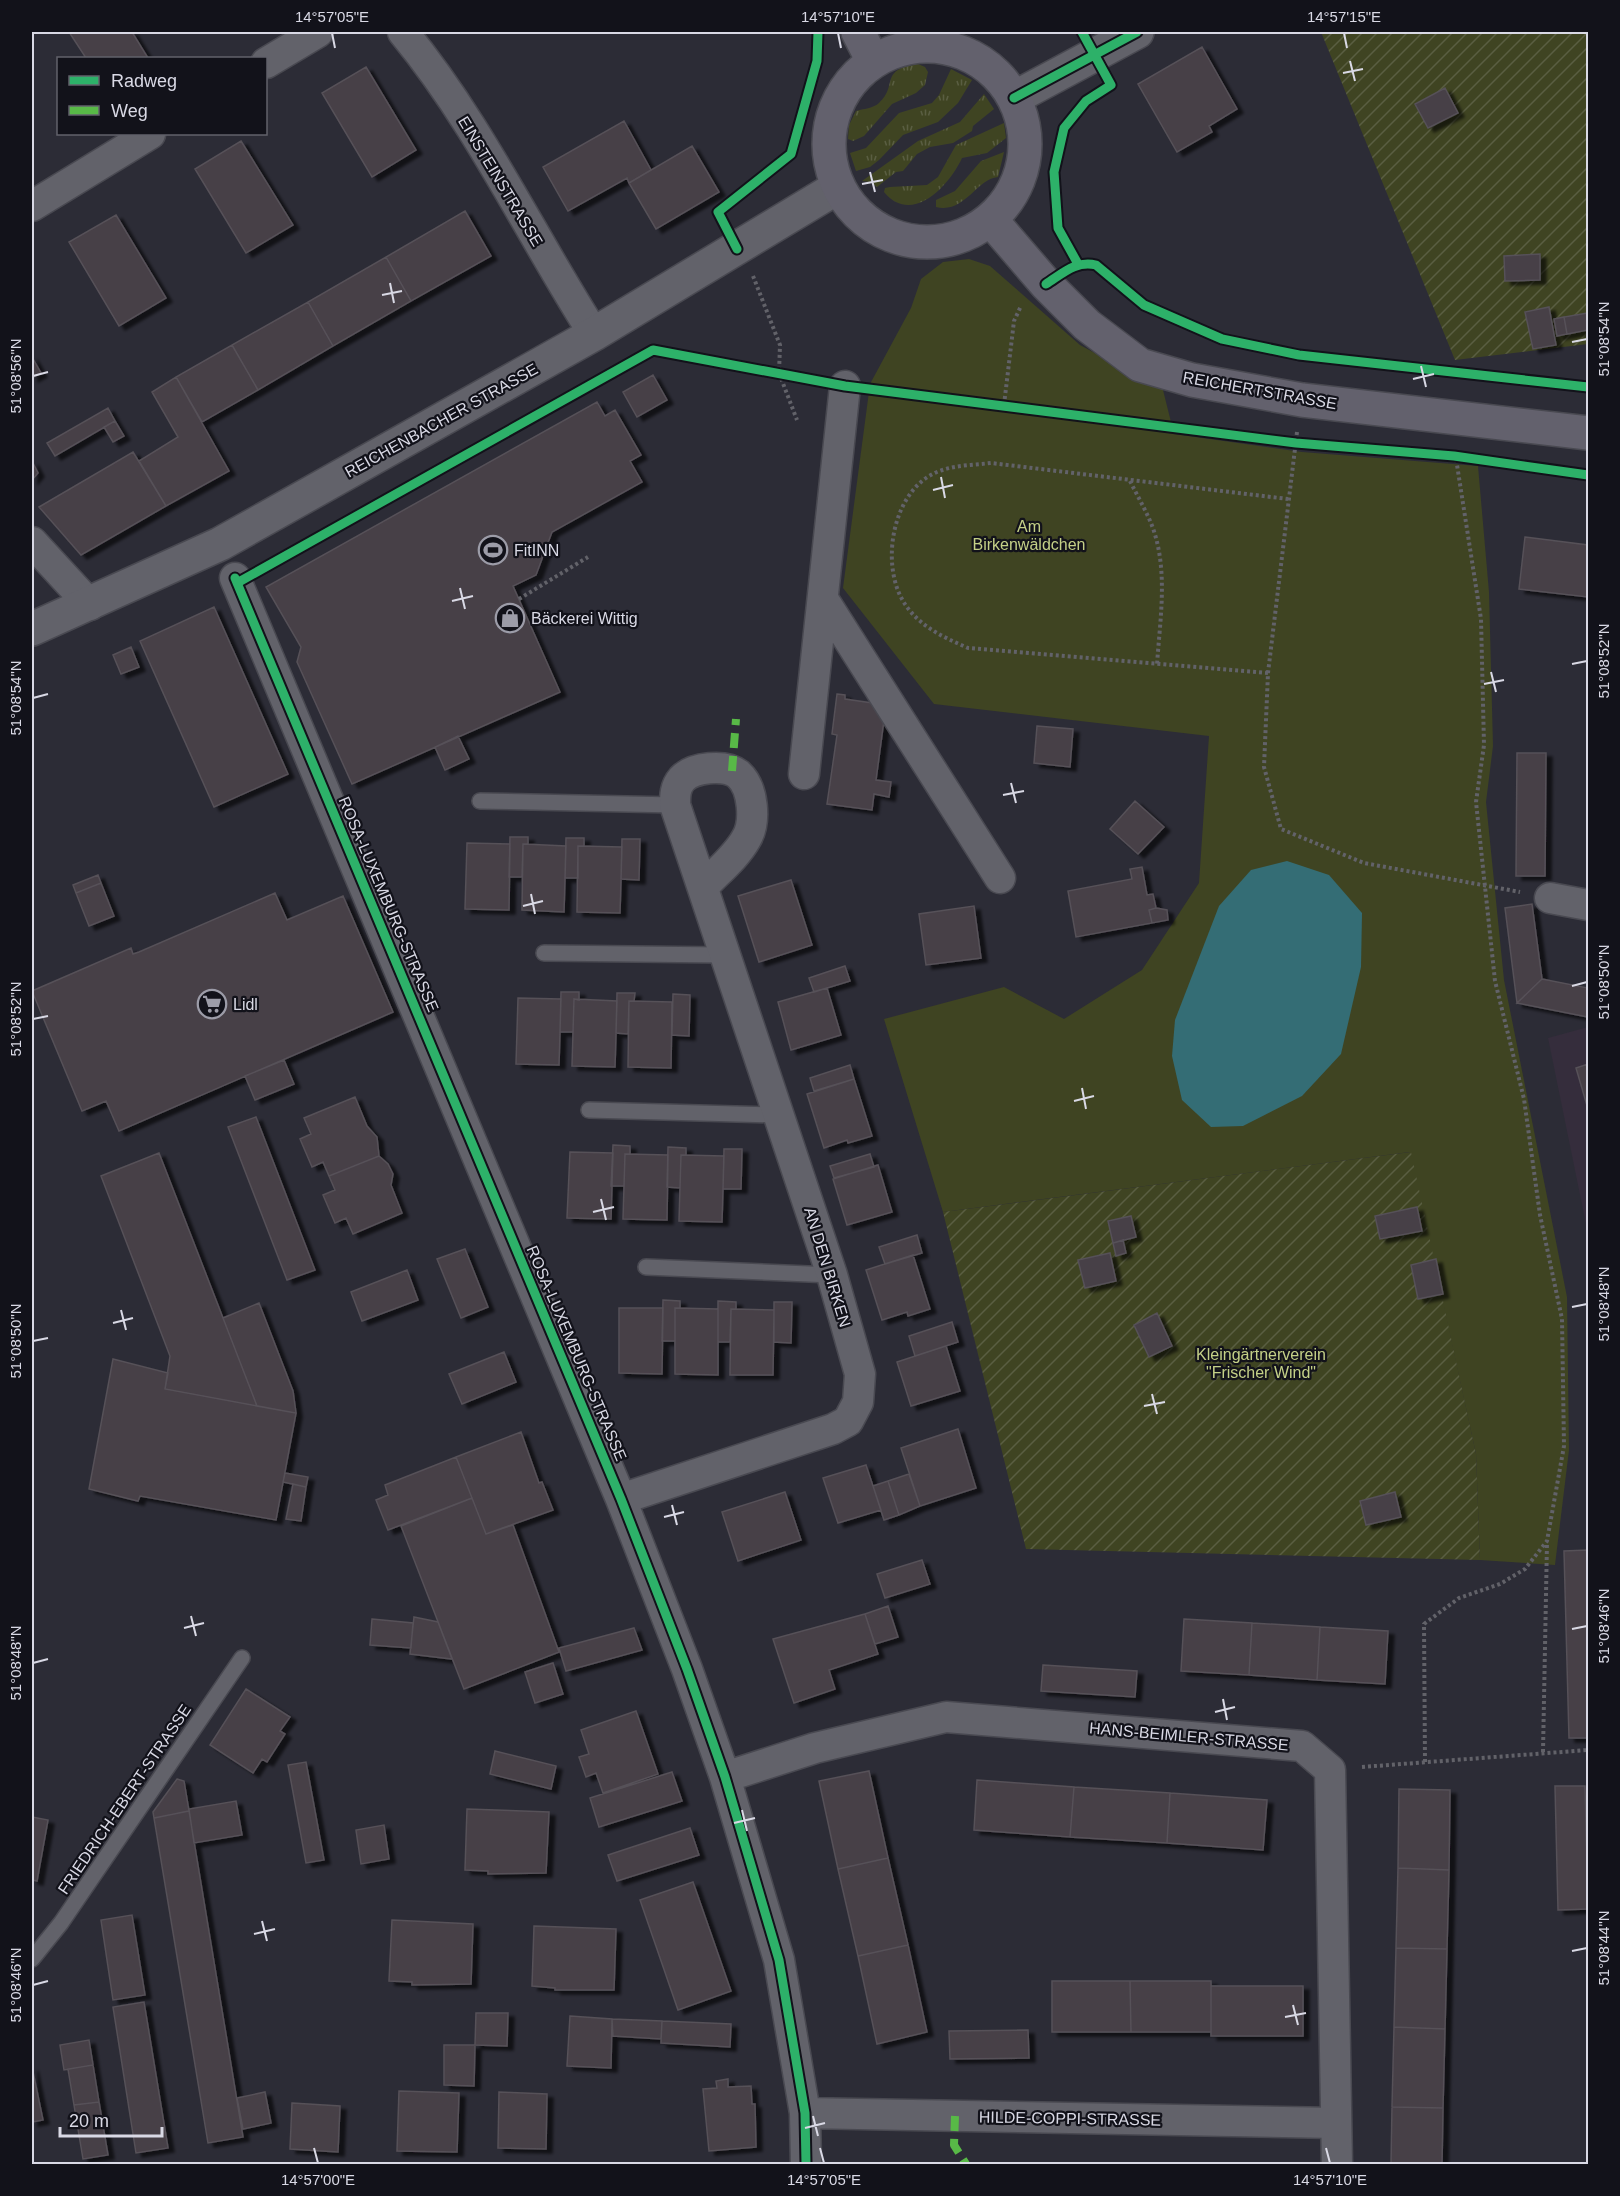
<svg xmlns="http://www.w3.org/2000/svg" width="1620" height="2196" viewBox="0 0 1620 2196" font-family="Helvetica,sans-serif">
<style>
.education{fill:#352d3c}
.grass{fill:url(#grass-tufts)}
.park{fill:#3f4422}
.garden{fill:url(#garden-furrows)}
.water{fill:#346d75}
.building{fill:#473f47;stroke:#565158;stroke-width:1.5;filter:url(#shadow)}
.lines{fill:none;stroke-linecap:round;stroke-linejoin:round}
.lane-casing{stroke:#494951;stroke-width:18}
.street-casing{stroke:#494951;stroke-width:33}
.secondary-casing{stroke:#494951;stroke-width:36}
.primary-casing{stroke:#494951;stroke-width:36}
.path{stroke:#626269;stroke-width:4;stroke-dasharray:3 3;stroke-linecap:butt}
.lane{stroke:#62626a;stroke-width:15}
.street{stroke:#62626a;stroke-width:30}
.secondary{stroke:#62626a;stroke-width:33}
.primary{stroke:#63616d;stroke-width:33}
.quiet{stroke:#58b947;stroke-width:8;stroke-dasharray:15 8;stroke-linecap:butt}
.cycleway-casing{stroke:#12121a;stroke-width:13}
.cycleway{stroke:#2db169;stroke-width:9}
.ticks{fill:none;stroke:#d9d9e5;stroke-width:2}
.labels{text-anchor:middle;stroke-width:4.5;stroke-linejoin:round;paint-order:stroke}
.street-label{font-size:16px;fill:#d9d9e5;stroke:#12121a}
.park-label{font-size:16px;fill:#c4d087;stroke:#12121a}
.poi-label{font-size:16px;fill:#d9d9e5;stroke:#12121a;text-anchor:start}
.neatline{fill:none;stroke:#d9d9e5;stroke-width:2}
.ticks-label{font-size:15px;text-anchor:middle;fill:#d9d9e5}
</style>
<defs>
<pattern id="grass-tufts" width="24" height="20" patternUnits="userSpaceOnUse" patternTransform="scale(1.5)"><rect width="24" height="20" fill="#3f4422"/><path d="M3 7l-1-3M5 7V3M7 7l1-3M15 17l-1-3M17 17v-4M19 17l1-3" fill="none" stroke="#5a5e42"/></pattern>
<pattern id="garden-furrows" width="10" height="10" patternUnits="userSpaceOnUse" patternTransform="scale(1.5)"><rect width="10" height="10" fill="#3f4422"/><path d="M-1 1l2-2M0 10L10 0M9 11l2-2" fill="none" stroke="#5a5e42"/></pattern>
<filter id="shadow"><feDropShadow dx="6" dy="4" stdDeviation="1.5" flood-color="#0009"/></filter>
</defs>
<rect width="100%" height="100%" fill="#2c2c36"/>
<path class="education" d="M1588,1027V1234L1548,1038Z"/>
<path class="grass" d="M918,64L925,67L928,72L925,85L916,93L892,104L864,136L853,141L848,139L849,125L856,111C863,109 874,108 879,103C899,85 878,70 918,64Z
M951,69L972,80L958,103L938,122L903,135L879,160L870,167L856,171L850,153L866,148L899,113L932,103L939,95Z
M984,94L994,109L973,126L972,131L953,143L930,147L917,154L903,171L896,172L877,187L871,182L862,181L918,141L960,122Z
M1004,123L1006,138L987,153L962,158C949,186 912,226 884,192L885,188L890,187L927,185L938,177L956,145Z
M1004,152L998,177C976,179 965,214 936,207V200L955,191L981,161Z"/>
<path class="park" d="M969,259L990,266L1080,345L1163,390L1174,434L1302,452L1478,466L1489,592L1493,746L1486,802L1504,980L1567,1297L1569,1450L1555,1565L1480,1560L1476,1454L1410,1152L943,1212L884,1019L1004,987L1064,1019L1142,970L1199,883L1209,736L934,704L843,588L870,384L911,308L921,279L943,262Z"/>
<path class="garden" d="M1321,32H1588V344L1455,360Z
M1411,1152L1476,1454L1480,1560L1026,1549L943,1212Z"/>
<path class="water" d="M1287,861L1329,875L1362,913L1361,967L1341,1054L1302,1096L1243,1126L1211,1127L1182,1100L1172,1056L1175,1020L1219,906L1251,870Z"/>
<path class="building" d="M69,32H132L148,58H86Z
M1202,47L1237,109L1209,126L1212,132L1177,152L1138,84Z
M366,67L416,150L372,177L322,93Z
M1445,88L1458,113L1428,128L1415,104Z
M624,121L651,170L629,183L627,178L568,211L543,167Z
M241,141L293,225L246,253L195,169Z
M692,146L719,192L656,229L629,183Z
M465,211L491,256L411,301L386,257Z
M116,215L166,298L119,326L69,242Z
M1540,254V280L1505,281L1504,256Z
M386,257L411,301L333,346L308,302Z
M308,302L333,346L258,390L232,345Z
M1549,307L1556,345L1533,349L1525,312Z
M1588,313V330L1567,334L1564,317Z
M1564,317L1567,334L1557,336L1554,319Z
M232,345L258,390L202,422L176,377Z
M32,357L41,373L32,378Z
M653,375L667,400L637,417L623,392Z
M176,377L229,471L166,506L139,461L178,437L152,392Z
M597,402L605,416L615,410L641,455L630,461L642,482L552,532L536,575L513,586L560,692L352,784L297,662L301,647L266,587Z
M108,408L115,421L55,456L47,443Z
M115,421L124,436L113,442L104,427Z
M133,452L166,506L81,555L39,507Z
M32,461L38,473L32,480Z
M1525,537L1588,545V597L1519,589Z
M214,607L288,774L214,807L140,641Z
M131,647L139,667L121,674L113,655Z
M837,694L845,695V699L886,705L876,780L891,782L889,797L874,794L872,810L827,804L837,735L832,734Z
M1037,726L1073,729L1070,767L1034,763Z
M458,736L469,759L445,770L435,747Z
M1517,753H1546L1545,876H1516Z
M1135,801L1164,827L1138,854L1110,829Z
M510,837H528V844H523L522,877H509Z
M566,838H584V846H578V878H565Z
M622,839H640L639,880L621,879Z
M467,843L510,844L509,910L465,909Z
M523,844L566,846L564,912L522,910Z
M578,846L622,847L620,913L577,912Z
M1142,867L1147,895L1153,894L1156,908L1149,910L1152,923L1076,937L1068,891L1132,879L1130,869Z
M98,875L101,883L76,893L73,885Z
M791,880L812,945L759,962L738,896Z
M101,883L114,916L89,926L76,893Z
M275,893L287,920L343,896L393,1012L119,1131L106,1101L82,1111L32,991L131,948L133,954L139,952Z
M1532,904L1542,979L1517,1003L1505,908Z
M974,906L981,958L926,965L919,914Z
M1156,908L1167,910L1168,920L1152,923L1149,910Z
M845,966L850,981L814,992L809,978Z
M1542,979L1588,988V1017L1517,1003Z
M827,988L841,1035L791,1050L778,1002Z
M561,992H579V1000L574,999L573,1032H560Z
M617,993H635L634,1001H629L628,1034L616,1033Z
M673,994L690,995L689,1036L672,1035Z
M518,998L561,999L559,1065L516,1064Z
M574,999L617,1001L615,1067L572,1066Z
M629,1001L672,1002L671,1068L628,1067Z
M284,1060L294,1084L255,1100L245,1076Z
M1588,1064V1109L1576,1068Z
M850,1065L854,1079L814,1091L810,1078Z
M854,1079L872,1136L848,1143L847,1140L824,1148L807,1094Z
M355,1097L367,1126L377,1137L379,1156L329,1176L323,1162L312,1167L300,1139L311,1134L304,1118Z
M256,1117L315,1270L287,1280L228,1127Z
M613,1145L630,1146V1154H625L624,1186H611Z
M668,1147L686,1148V1155H681L680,1188L667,1187Z
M724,1149H742L741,1189H723Z
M570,1152L613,1153L611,1219L567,1218Z
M159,1153L223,1318L257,1406L165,1389L170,1356L101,1176Z
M625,1154L668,1155L667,1220L623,1219Z
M870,1154L874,1167L834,1178L830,1166Z
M681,1155L724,1156L722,1222L679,1221Z
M379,1156L388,1164L393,1174L391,1185L402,1213L353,1234L346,1218L335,1223L323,1195L335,1190L329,1176Z
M878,1165L892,1212L847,1225L833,1179Z
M1417,1207L1422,1231L1380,1239L1375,1216Z
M1131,1216L1136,1237L1113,1243L1108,1221Z
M917,1235L922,1253L885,1264L879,1247Z
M1123,1240L1126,1253L1116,1256L1113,1243Z
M465,1249L488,1307L461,1318L437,1259Z
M1110,1253L1116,1281L1085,1288L1078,1260Z
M913,1255L930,1309L908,1316L907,1312L882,1320L866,1270Z
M1436,1259L1443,1294L1418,1299L1411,1265Z
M407,1270L418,1300L362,1321L351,1292Z
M663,1300L680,1301V1308H675V1341H662Z
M718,1301L736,1302V1309H731L730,1342H718Z
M774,1302H792L791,1343L774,1342Z
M259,1303L293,1391L296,1413L257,1406L223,1318Z
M619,1308H663L662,1374L619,1373Z
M675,1308L718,1309V1375L675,1374Z
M731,1309L774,1310L773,1375H730Z
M1157,1313L1172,1346L1149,1357L1134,1325Z
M952,1322L958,1342L915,1356L909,1336Z
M946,1346L960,1391L911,1406L897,1362Z
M504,1352L516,1382L462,1404L449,1374Z
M113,1359L168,1373L165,1389L296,1413L276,1520L140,1496L138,1501L89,1489Z
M958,1429L976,1488L920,1506L901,1448Z
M521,1432L539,1483L542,1482L553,1510L486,1534L456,1457Z
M456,1457L472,1498L388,1530L376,1500L388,1495L385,1485Z
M866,1465L881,1510L838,1523L823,1478Z
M285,1473L308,1477L306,1487L283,1482Z
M909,1474L920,1506L899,1515L888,1481Z
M888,1481L899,1515L884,1520L873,1486Z
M293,1484L306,1487L301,1521L286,1519Z
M785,1492L801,1540L738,1561L722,1512Z
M1395,1492L1401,1517L1366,1525L1360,1501Z
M472,1498L486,1534L513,1525L559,1652L464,1689L401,1526Z
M1588,1550V1738H1569L1564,1551Z
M922,1560L930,1584L885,1598L877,1574Z
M888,1606L898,1637L875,1644L865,1614Z
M865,1614L878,1654L829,1670L835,1689L794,1703L773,1639Z
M414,1617L438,1622L452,1659L410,1654Z
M372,1619L413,1623L411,1648L370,1645Z
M1184,1619L1252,1623L1249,1675L1181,1671Z
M1252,1623L1320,1627L1317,1680L1249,1675Z
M1320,1627L1388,1631L1385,1684L1317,1680Z
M634,1628L642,1650L566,1671L559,1648Z
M553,1663L563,1694L535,1703L525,1672Z
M1043,1665L1137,1671L1135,1697L1041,1691Z
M246,1689L290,1717L280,1731L285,1734L267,1762L262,1759L253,1773L210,1745Z
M636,1711L658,1774L603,1793L596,1773L586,1777L579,1757L589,1754L581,1730Z
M495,1751L556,1766L551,1789L490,1774Z
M306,1762L324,1860L306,1863L288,1765Z
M869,1771L888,1858L838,1869L819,1781Z
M672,1772L682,1801L599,1827L590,1798Z
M177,1779L184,1781L189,1811L154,1818L153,1812Z
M977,1780L1074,1787L1070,1837L974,1830Z
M1555,1786H1585L1588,1909L1558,1910Z
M1074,1787L1170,1793L1167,1843L1070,1837Z
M1399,1789L1450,1790L1449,1870L1398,1868Z
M1170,1793L1267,1800L1263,1850L1167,1843Z
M236,1801L242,1835L194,1843L189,1809Z
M467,1809L549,1812L546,1873L488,1874V1871L465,1870Z
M189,1811L243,2137L208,2143L154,1818Z
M32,1817L48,1820L37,1881L32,1880Z
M384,1825L389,1859L361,1864L356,1830Z
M690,1828L699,1855L617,1881L608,1855Z
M888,1858L908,1945L858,1956L838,1869Z
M1398,1868L1449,1870L1447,1949L1396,1948Z
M693,1882L731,1991L678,2010L640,1900Z
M132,1915L145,1995L113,2000L101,1920Z
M392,1920L473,1924L471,1984L412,1985V1982L389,1981Z
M534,1926L616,1929L614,1990H555V1988L532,1986Z
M908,1945L927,2032L877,2044L858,1956Z
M1396,1948L1447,1949L1445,2029L1394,2027Z
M1052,1981H1130L1131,2032H1052Z
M1130,1981H1211V2032H1131Z
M1211,1986H1303V2036H1211Z
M144,2002L168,2148L136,2153L113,2007Z
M476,2013H508L507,2046L475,2045Z
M570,2016L612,2019L611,2068L567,2066Z
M612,2019L662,2021L661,2039L613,2036Z
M662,2021L731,2024L730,2047L661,2043Z
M1394,2027L1445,2029L1443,2108L1392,2107Z
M1028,2030L1029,2058L950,2059L949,2031Z
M89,2040L93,2065L64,2070L60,2045Z
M444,2045H475L474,2086L444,2085Z
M93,2065L99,2102L74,2105L68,2069Z
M32,2067L43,2120L32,2122Z
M728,2079V2087L751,2086L752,2104H755L756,2147L709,2151L703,2089L717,2088L716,2081Z
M399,2091L459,2093L457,2152L397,2151Z
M265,2092L271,2123L243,2129L237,2098Z
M499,2092L547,2094L546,2149L498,2148Z
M99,2102L108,2155L83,2159L74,2105Z
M292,2103L340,2106L338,2152L290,2149Z
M1392,2107L1443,2108L1442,2164H1391Z"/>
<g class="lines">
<g class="lane-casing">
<path id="lane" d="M480,801L675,805
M544,953L724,955
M589,1110L778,1115
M646,1267L832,1275
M32,1959L61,1923L242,1658"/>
</g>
<g class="street-casing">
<path id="street" d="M403,32C479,124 530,234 594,334
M266,63L318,32
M32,206L150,134
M32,542L90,605
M235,578L621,1499L687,1669L725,1777L779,1960L805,2113L806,2164
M823,599L1000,878
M804,774L845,386
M1550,898L1588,905
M621,1499L833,1429L848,1421L858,1402L860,1374L832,1275L675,805C675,796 675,787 682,779C693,767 725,764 738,774C754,788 756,823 746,839C736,857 717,872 703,887
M725,1777L815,1748L946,1717L1302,1746L1330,1770L1337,2164
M805,2113L1335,2123"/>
</g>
<g class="secondary-casing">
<path id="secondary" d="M1014,98L1137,32
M32,629L220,544L594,334L838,187"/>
</g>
<g class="primary-casing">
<path id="primary" d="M858,32L873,61
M829 144a98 98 0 1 1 196 0a98 98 0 1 1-196 0Z
M991,220L1046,284L1087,325L1140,365L1192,380L1302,400L1588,433"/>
</g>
<path class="path" d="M1075,266L1086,263L1096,265L1144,305L1222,339L1299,355L1588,387
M753,276L780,345L779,373L797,420
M878,390L1296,443L1454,456L1588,475
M1004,405L1014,321L1021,306
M1297,432L1268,673L1264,767L1281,829L1364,863L1520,892
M1130,481C1137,495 1145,509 1151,523C1169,568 1160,618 1157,665
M266,567L653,350L814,380
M519,599L588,557
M1268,673L968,648C943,637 918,626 903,601C880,562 893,490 937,472C954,465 973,465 991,463L1288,499
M1543,1752L1547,1542
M1425,1762L1424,1624L1459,1598L1500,1584L1525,1569L1547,1541L1564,1446L1562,1319L1540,1215L1524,1099L1495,981L1476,802L1484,745L1481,619L1455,452
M1362,1767L1588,1750"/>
<use href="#lane" class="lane"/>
<use href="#street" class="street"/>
<use href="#secondary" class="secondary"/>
<use href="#primary" class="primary"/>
<path class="quiet" d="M732,771L736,719
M955,2116L954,2145L966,2164"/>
<g class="cycleway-casing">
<path id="cycleway" d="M1014,98L1137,32
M737,249L718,212L791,154L817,61L818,32
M1078,264L1058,228L1054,172L1064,128L1086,101L1111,85L1082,32
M1046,284C1062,274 1076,260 1096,265L1144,305L1222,339L1299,355L1588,387
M235,578L621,1499L687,1669L725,1777L779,1960L805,2113L806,2164
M237,583L653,350L845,386L1296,443L1454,456L1588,475"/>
</g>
<use href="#cycleway" class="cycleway"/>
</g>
<path class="ticks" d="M332,33L335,48M838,33L841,48M1344,33L1347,48M1350,61L1355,81M1343,73L1363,69M870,172L875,192M862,184L883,180M390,283L394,303M382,295L402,291M1572,342L1587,339M1421,366L1426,387M33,376L48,372M1413,379L1434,374M941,477L945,498M933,490L953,485M460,588L465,609M452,601L473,596M1572,664L1587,661M1491,672L1496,692M1484,684L1504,680M33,698L48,694M1011,783L1016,803M1003,795L1024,791M531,894L535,914M523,906L543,901M1572,986L1587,982M33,1019L48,1016M1082,1088L1086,1109M1074,1101L1094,1096M601,1199L606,1220M593,1212L614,1207M1572,1307L1587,1304M121,1310L126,1330M113,1323L133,1318M33,1341L48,1338M1152,1394L1157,1414M1144,1406L1165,1402M672,1505L677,1525M664,1517L684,1512M191,1616L196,1636M184,1628L204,1623M1572,1629L1587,1626M33,1663L48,1659M1223,1699L1227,1720M1215,1712L1235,1707M742,1810L747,1831M734,1823L755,1818M262,1921L267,1941M254,1934L275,1929M1572,1951L1587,1948M33,1985L48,1981M1293,2005L1298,2025M1285,2017L1306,2013M813,2116L818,2136M805,2128L825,2123M314,2148L318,2163M820,2148L824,2163M1326,2148L1330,2163"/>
<defs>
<g id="stadium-ring" transform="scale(1.5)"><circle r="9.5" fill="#12121a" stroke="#9c9ca8" stroke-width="1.5"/><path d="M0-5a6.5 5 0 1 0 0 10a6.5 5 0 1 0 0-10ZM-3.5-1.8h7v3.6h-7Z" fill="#9c9ca8"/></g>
<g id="shop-ring" transform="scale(1.5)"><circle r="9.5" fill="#12121a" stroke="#9c9ca8" stroke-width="1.5"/><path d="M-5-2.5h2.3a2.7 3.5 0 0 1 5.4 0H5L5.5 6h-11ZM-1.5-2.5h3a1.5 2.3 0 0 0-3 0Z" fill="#9c9ca8"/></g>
<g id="supermarket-ring" transform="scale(1.5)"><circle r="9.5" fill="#12121a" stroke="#9c9ca8" stroke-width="1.5"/><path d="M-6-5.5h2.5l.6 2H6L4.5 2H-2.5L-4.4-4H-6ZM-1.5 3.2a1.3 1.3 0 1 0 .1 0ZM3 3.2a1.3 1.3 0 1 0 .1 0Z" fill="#9c9ca8"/></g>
</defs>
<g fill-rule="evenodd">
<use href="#stadium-ring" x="493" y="550"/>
<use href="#shop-ring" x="510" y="618"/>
<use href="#supermarket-ring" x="212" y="1004"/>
</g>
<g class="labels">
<g class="street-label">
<text transform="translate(501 181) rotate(59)" y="6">EINSTEINSTRASSE</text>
<text transform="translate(1260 390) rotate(10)" y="6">REICHERTSTRASSE</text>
<text transform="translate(441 420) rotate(-29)" y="6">REICHENBACHER STRASSE</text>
<text transform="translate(389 904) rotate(67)" y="6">ROSA-LUXEMBURG-STRASSE</text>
<text transform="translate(828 1267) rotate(73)" y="6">AN DEN BIRKEN</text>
<text transform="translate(577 1353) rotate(67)" y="6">ROSA-LUXEMBURG-STRASSE</text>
<text transform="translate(1189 1736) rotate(5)" y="6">HANS-BEIMLER-STRASSE</text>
<text transform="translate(124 1799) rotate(-56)" y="6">FRIEDRICH-EBERT-STRASSE</text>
<text transform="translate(1070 2118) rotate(1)" y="6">HILDE-COPPI-STRASSE</text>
</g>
<g class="park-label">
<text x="1029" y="532">Am<tspan x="1029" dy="18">Birkenwäldchen</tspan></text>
<text x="1261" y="1360">Kleingärtnerverein<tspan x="1261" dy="18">"Frischer Wind"</tspan></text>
</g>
<g class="poi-label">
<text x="514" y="556">FitINN</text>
<text x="531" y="624">Bäckerei Wittig</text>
<text x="233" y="1010">Lidl</text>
</g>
</g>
<rect width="1620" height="2196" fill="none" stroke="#12121a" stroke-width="66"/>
<rect x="57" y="57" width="210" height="78" fill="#12121a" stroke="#62626b" stroke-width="1.5"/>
<rect x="69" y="76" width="30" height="9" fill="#2db169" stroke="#62626b" stroke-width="1.5"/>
<text x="111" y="87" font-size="18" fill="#d9d9e5">Radweg</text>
<rect x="69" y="106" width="30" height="9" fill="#58b947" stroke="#62626b" stroke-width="1.5"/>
<text x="111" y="117" font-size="18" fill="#d9d9e5">Weg</text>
<path d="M60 2127v9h102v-9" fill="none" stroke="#d9d9e5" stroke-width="3"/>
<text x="69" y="2127" font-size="18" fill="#d9d9e5" stroke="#12121a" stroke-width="4.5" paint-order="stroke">20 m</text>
<rect x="33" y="33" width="1554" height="2130" class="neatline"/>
<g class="ticks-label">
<text x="332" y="22">14°57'05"E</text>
<text x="838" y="22">14°57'10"E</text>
<text x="1344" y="22">14°57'15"E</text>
<text transform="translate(1604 339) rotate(-90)" y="5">51°08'54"N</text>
<text transform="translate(16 376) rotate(-90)" y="5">51°08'56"N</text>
<text transform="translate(1604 661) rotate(-90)" y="5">51°08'52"N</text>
<text transform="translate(16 698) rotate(-90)" y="5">51°08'54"N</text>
<text transform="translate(1604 982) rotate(-90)" y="5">51°08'50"N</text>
<text transform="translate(16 1019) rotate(-90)" y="5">51°08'52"N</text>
<text transform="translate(1604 1304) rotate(-90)" y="5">51°08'48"N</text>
<text transform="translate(16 1341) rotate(-90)" y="5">51°08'50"N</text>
<text transform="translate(1604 1626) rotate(-90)" y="5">51°08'46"N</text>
<text transform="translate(16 1663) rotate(-90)" y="5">51°08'48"N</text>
<text transform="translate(1604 1948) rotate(-90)" y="5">51°08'44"N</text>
<text transform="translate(16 1985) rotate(-90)" y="5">51°08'46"N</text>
<text x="318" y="2185">14°57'00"E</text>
<text x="824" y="2185">14°57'05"E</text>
<text x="1330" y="2185">14°57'10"E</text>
</g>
</svg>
